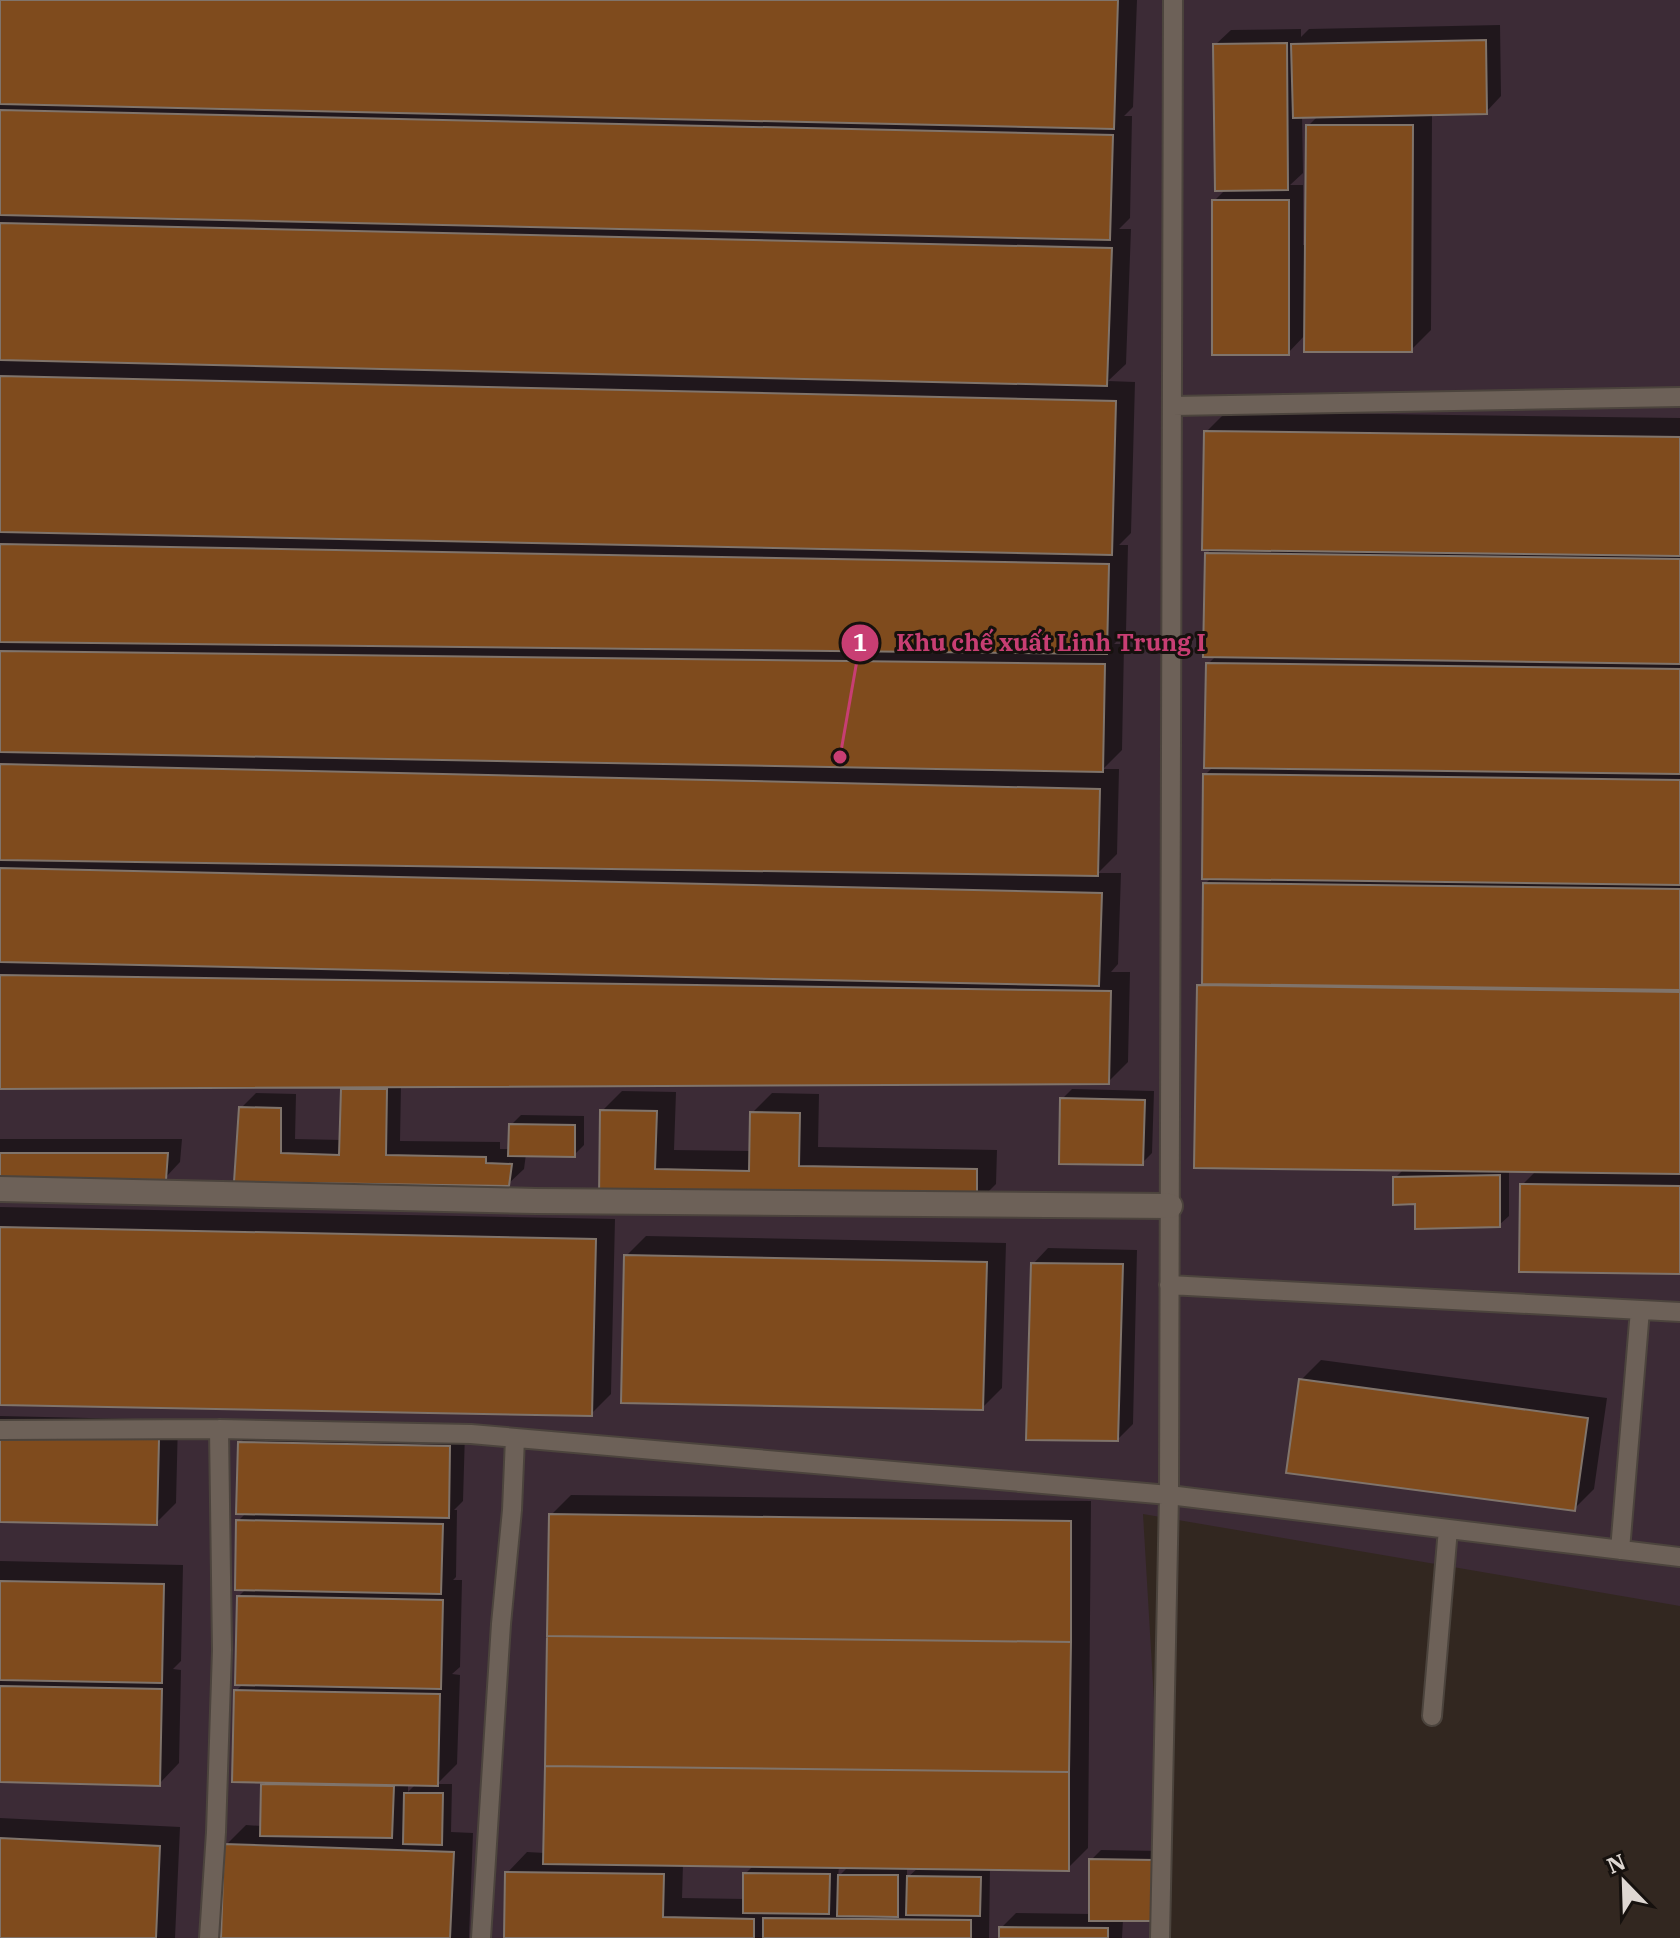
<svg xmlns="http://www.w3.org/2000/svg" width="1680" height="1938" viewBox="0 0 1680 1938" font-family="'IBM Plex Serif',serif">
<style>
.industrial{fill:#3c2b36}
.shadow{fill:#0007;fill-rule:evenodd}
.building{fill:#7f4b1d;stroke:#80746b;stroke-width:2}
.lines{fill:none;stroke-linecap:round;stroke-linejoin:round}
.lane-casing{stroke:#4c443d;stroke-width:22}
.street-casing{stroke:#4c443d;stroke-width:28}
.lane{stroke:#6d6158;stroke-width:18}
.street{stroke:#6d6158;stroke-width:24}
.leader{fill:none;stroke:#c83e73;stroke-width:3}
.callout-dot{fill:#c83e73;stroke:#16110e;stroke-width:3}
.mark-label{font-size:24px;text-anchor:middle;font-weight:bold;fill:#fff}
.callout-label{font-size:24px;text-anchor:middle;font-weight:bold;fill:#c83e73;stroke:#16110e;stroke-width:6;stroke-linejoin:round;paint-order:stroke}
</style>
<rect width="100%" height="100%" fill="#322720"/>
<path class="industrial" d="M0,0H1680V1606L1143,1514L1168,1938H0Z"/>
<path class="shadow" d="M0,0H1137L1133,107L1124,116H1132L1130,218L1119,229H1131L1126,364L1108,381L1135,382L1131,533L1119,545H1128L1126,632L1114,644H1124L1122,750L1103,769H1119L1117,854L1098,873H1121L1118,964L1111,972H1130L1128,1062L1108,1082L401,1085L400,1141L500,1142V1149H510L511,1125L521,1115L584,1116V1145L574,1155L526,1154L524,1169L508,1184L236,1180L241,1108L256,1093L296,1094L295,1139L342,1140L343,1090L347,1085L0,1087Z
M1500,25L1501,96L1486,112L1432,113L1431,330L1411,350L1306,334L1288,353L1214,201L1226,189L1215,45L1231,30L1301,29V37L1309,29ZM1302,115H1319L1308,126L1307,245H1303V185H1290L1303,173Z
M1226,412L1680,418V1272L1522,1185L1536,1171L1509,1170V1216L1499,1225L1417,1202L1395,1178L1404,1169L1199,986L1204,982L1205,884L1212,877L1205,775L1214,766L1208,664L1216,656L1206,554L1213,548L1206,432Z
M1072,1089L1154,1091L1152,1153L1142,1163L1062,1099Z
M622,1091L676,1092L674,1150L751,1151L752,1113L772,1093L819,1094L818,1147L997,1150L996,1184L976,1204L601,1198L602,1111Z
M0,1139H182L180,1162L165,1178L0,1177Z
M0,1207L615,1219L611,1394L591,1414L0,1403Z
M646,1236L1006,1243L1002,1388L982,1408L626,1256Z
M1048,1248L1137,1250L1133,1424L1118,1439L1033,1264Z
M1321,1360L1607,1398L1594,1489L1574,1509L1301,1380Z
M0,1416L178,1420L176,1503L156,1523L0,1520Z
M255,1428L465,1432L463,1501L454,1510H457L456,1577L453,1580H462L460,1667L452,1674L460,1675L457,1764L437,1784H452L451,1832L473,1833L469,1938H223L226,1845L246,1825L262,1826L263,1784L266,1781L236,1691L244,1683L239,1596L247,1588L238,1521L247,1512L240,1443ZM408,1784H416L408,1792Z
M571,1495L1091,1501L1088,1848L1068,1868H990L989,1938H506L507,1873L527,1852L545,1853L551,1515ZM683,1864L754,1865L745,1874V1899L682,1898ZM839,1866H849L838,1877ZM907,1866L919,1867L907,1878Z
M0,1561L183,1565L181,1661L173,1669L181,1670L179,1763L159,1784L0,1780Z
M0,1818L180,1827L175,1938H0Z
M1101,1850L1163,1851L1123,1919L1122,1938H1001V1928L1016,1913L1091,1914V1860Z"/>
<path class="building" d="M0,0H1118L1114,129L0,104Z
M1486,40L1487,114L1293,118L1291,44Z
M1287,43L1288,190L1215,191L1213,44Z
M0,110L1113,135L1110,240L0,215Z
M1306,125H1413L1412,352H1304Z
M1212,200H1289V355H1212Z
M0,223L1112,248L1107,386L0,360Z
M0,376L1116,401L1112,555L0,532Z
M1204,431L1680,437V556L1202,550Z
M0,544L1109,564L1107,654L0,642Z
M1205,553L1680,559V664L1203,657Z
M0,651L1105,664L1103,772L0,752Z
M1206,663L1680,669V774L1204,768Z
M0,764L1100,789L1098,876L0,860Z
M1203,774L1680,780V885L1202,879Z
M0,868L1102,893L1099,986L0,962Z
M1203,883L1680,889V990L1202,984Z
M0,975L1111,991L1109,1084L0,1089Z
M1197,985L1680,992V1174L1194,1168Z
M341,1089H387L386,1155L486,1157V1163L512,1164L509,1186L234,1182L239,1107L281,1108V1153L339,1155Z
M1060,1098L1145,1100L1143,1165L1059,1164Z
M600,1110L657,1111L655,1169L749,1171L750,1112L800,1113L799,1166L977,1169V1206L599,1200Z
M509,1124L575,1125V1157L508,1156Z
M0,1153H168L166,1180L0,1179Z
M1500,1175V1227L1415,1229V1204L1393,1205V1177Z
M1520,1184L1680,1186V1274L1519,1272Z
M0,1227L596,1239L592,1416L0,1405Z
M624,1255L987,1262L983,1410L621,1403Z
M1031,1263L1123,1264L1118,1441L1026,1440Z
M1299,1379L1588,1418L1575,1511L1286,1473Z
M0,1436L159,1439L157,1525L0,1522Z
M238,1442L450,1446L449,1518L236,1514Z
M549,1514L1071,1521V1642L547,1636Z
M236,1520L443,1524L441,1594L235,1590Z
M0,1581L164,1584L162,1683L0,1680Z
M237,1596L443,1600L441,1689L235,1685Z
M547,1636L1071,1642L1069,1772L545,1766Z
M0,1686L162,1689L160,1786L0,1782Z
M234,1690L440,1694L438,1786L232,1782Z
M545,1766L1069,1772V1871L543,1864Z
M261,1784L394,1786L392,1838L260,1836Z
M404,1793H443L442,1845L403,1844Z
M0,1838L160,1846L156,1938H0Z
M224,1844L454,1852L450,1938H221Z
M1089,1859L1154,1860L1152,1921H1089Z
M505,1872L664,1874L663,1917L754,1919V1938H504Z
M743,1873L830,1874L829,1914L743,1913Z
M838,1875H898V1917L837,1916Z
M907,1876L981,1877L980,1916L906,1915Z
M763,1918L971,1920V1938H763Z
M999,1927L1108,1928V1938H999Z"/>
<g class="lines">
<g class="lane-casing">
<path id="lane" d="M1173,406L1680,397
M1169,1285L1680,1312
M0,1430L219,1429L471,1434L1169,1495L1680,1557
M1620,1550L1640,1310
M1432,1716L1448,1529
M209,1938L216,1832L222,1650L219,1429
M481,1938L501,1624L512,1510L515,1438
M1160,1938L1169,1495L1173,0"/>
</g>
<g class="street-casing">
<path id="street" d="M0,1189L536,1201L1170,1206"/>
</g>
<use href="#lane" class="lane"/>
<use href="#street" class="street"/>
</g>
<path class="leader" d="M840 757L860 643"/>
<g class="callout-dot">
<circle cx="840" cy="757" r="8"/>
<circle cx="860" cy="643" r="20"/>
</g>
<g class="mark-label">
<text x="860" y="651">1</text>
</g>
<g class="callout-label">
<text x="1051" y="651">Khu chế xuất Linh Trung I</text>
</g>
<g transform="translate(1624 1882) rotate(337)" stroke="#16110e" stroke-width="6" paint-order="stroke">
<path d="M0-6L14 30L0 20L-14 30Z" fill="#ded7d2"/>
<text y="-12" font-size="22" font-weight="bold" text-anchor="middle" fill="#ded7d2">N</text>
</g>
</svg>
